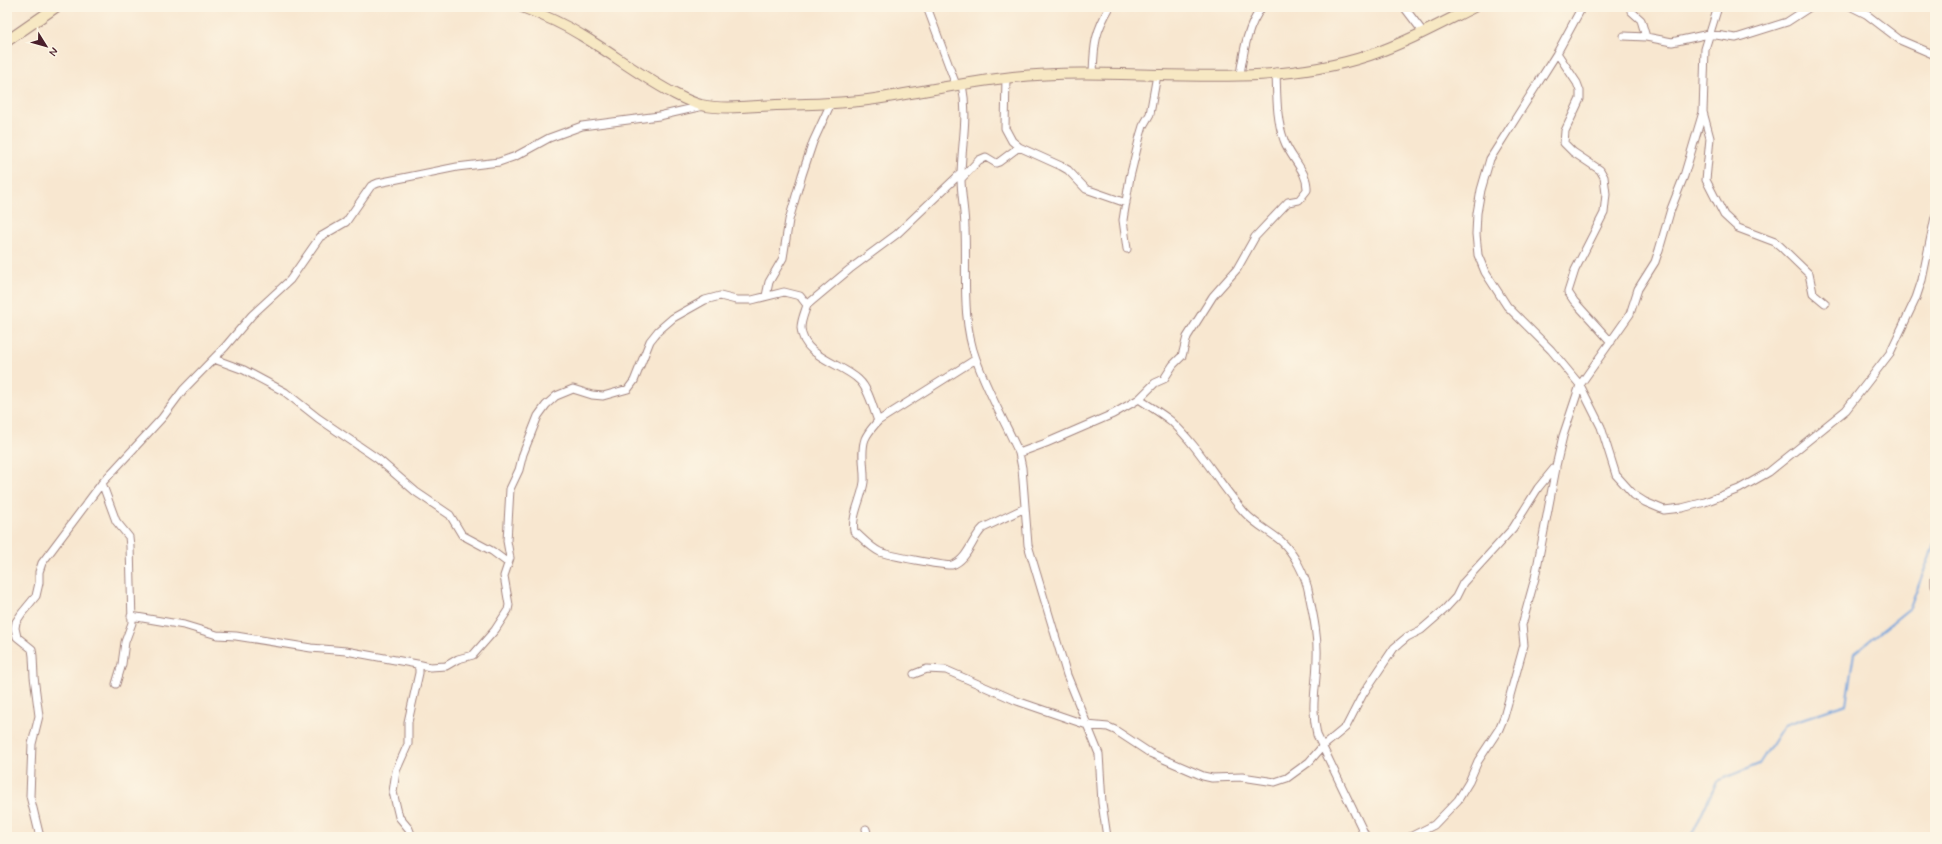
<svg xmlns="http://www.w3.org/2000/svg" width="1942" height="844" viewBox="0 0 1942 844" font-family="Mynerve,sans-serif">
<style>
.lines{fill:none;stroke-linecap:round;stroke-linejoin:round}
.stream{stroke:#73a2dc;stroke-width:2}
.street-casing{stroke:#a1837e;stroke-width:9}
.secondary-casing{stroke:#a1837e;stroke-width:12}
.street{stroke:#fff;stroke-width:7}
.secondary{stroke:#f7e8c3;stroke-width:10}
</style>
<rect width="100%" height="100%" fill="#fcf5e5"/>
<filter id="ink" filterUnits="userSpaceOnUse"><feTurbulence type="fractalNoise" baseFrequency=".025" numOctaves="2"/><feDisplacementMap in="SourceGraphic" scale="8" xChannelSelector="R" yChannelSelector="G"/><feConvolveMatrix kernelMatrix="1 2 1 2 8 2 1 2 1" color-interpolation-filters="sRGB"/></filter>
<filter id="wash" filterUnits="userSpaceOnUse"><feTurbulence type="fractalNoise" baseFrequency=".012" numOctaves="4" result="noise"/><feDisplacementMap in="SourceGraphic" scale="16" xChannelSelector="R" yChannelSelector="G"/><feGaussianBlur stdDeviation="0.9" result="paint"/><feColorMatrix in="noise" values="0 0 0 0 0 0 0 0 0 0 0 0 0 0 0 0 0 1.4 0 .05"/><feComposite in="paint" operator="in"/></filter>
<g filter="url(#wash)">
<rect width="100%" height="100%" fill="#f8e7d0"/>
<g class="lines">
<path class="stream" d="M1691,837L1717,781L1759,764L1784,725L1846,704L1854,653L1910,608L1935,542"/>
</g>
</g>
<g filter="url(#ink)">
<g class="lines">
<g class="street-casing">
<path id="street" d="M927,7L956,85
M1404,7L1423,32
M1582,7L1557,53L1490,159L1481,190L1477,213L1476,234L1478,255L1485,272L1507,306L1551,350L1580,385L1601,427L1616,475L1634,495L1645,502L1664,510L1682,508L1705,502L1739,489L1769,472L1846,410L1890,353L1916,298L1922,280L1935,217
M1852,7L1866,14L1900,40L1935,55
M1631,11L1641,20L1646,37
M1624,36L1646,37L1672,42L1709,34L1736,38L1787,22L1810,7
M1557,53L1577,83L1580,91V99L1565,131L1564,143L1573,152L1600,170L1604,177L1606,194L1604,213L1575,270L1568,292L1574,301L1611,342
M1093,73C1094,44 1095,32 1110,7
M1240,74C1244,50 1247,27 1262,7
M1006,77L1005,128L1012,141L1019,147L1061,166L1068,170L1086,189L1126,203
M962,84C969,119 961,144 961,178C961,195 965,212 965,229C967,272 961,319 976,359C987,391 1005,422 1019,453L1022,468L1028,545L1067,675L1099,754L1102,803L1107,837
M1703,112L1710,138L1706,180L1724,215L1738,228L1775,242L1780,246L1809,274L1813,293L1825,303
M961,179L979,160L986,157L996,163L999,162L1019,147
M1127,249L1123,220L1130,177L1140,136L1143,126L1150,114L1157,75
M766,296L769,282L783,258L789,220L802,175L813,142L831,103
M807,305L850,269L897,234L961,173
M214,359L244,370L285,392L318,418L378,459L416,492L450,515L462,535L492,551L508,563
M976,359L878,421C873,427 868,432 865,439C860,452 865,469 864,482C862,498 851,516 854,531C862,538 871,548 880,552C887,555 948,567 952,565C968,560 972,538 983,528L1025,508
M1139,399C1149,406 1161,413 1171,421C1200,448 1219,484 1245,513C1255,524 1269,531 1281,541C1294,553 1306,576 1309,594C1313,614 1318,636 1317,657C1317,686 1310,704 1317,735L1366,837
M1019,453L1046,443L1113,414L1139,399L1155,383L1164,379L1173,365L1182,356L1187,337L1213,296L1237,269L1255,237L1288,202L1299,200L1307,190C1308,171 1290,158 1284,140C1276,119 1277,95 1276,72
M102,483L116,521L129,537L130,546L132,623L125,642L122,664L116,684
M1935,578V586
M131,616L184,625L217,635L236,636L311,648L346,651L417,664L419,669V673L408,722V744L396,771L393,792L399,817L409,829L412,837
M417,664L430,667L446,666L458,659L473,655L495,630L508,610L509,605L504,576L510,558L507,541L510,489L519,470L523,454L538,416L546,405L556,396L573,389L592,395L603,396L628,389L634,381L650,341L658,331L673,318L705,300L720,296L736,300H752L784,292L800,296L807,305C805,312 801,320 801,328C803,358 842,363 859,380C869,389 873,409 878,421
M914,674L927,669L946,670L1017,701L1087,725L1108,727L1115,730L1150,753L1203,776L1212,778L1242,777L1275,782L1287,778L1309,762L1322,747L1346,727L1363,694L1394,648L1407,637L1421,630L1444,610L1456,597L1463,583L1513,528L1538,488L1556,466L1563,436L1580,385L1630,314L1638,289L1655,262L1659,250L1671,209L1684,176L1703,112L1705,49L1718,7
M866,829L868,837
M40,837L30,796L32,744L39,716L34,677L33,656L32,649L17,637L15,628L16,622L22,613L36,596L39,583V572L42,563L102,483L162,418L183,390L225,347L252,315L290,280L320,237L346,222L371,186L378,183L457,167L499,162L516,156L549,138L582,126L659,116L703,106
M1410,837L1434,825L1458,800L1469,782L1478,761L1499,729L1504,717L1524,645L1522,625L1535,578L1556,468"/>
</g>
<g class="secondary-casing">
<path id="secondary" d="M522,7C543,15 562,23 581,35C611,53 638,74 669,91C679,96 689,102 701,105C724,110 752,106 776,105C809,104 842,104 875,99C921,92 967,82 1013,77C1131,64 1254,94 1370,55C1405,43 1440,24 1474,7
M7,41L56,7"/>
</g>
<use href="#street" class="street"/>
<use href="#secondary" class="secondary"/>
</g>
</g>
<rect width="1942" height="844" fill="none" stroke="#fcf5e5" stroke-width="24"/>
<g transform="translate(46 46) rotate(127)" stroke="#fcf5e5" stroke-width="3" paint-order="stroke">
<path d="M0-3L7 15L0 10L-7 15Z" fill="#4a1f2b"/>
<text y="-6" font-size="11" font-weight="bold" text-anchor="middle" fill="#4a1f2b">N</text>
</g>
</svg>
